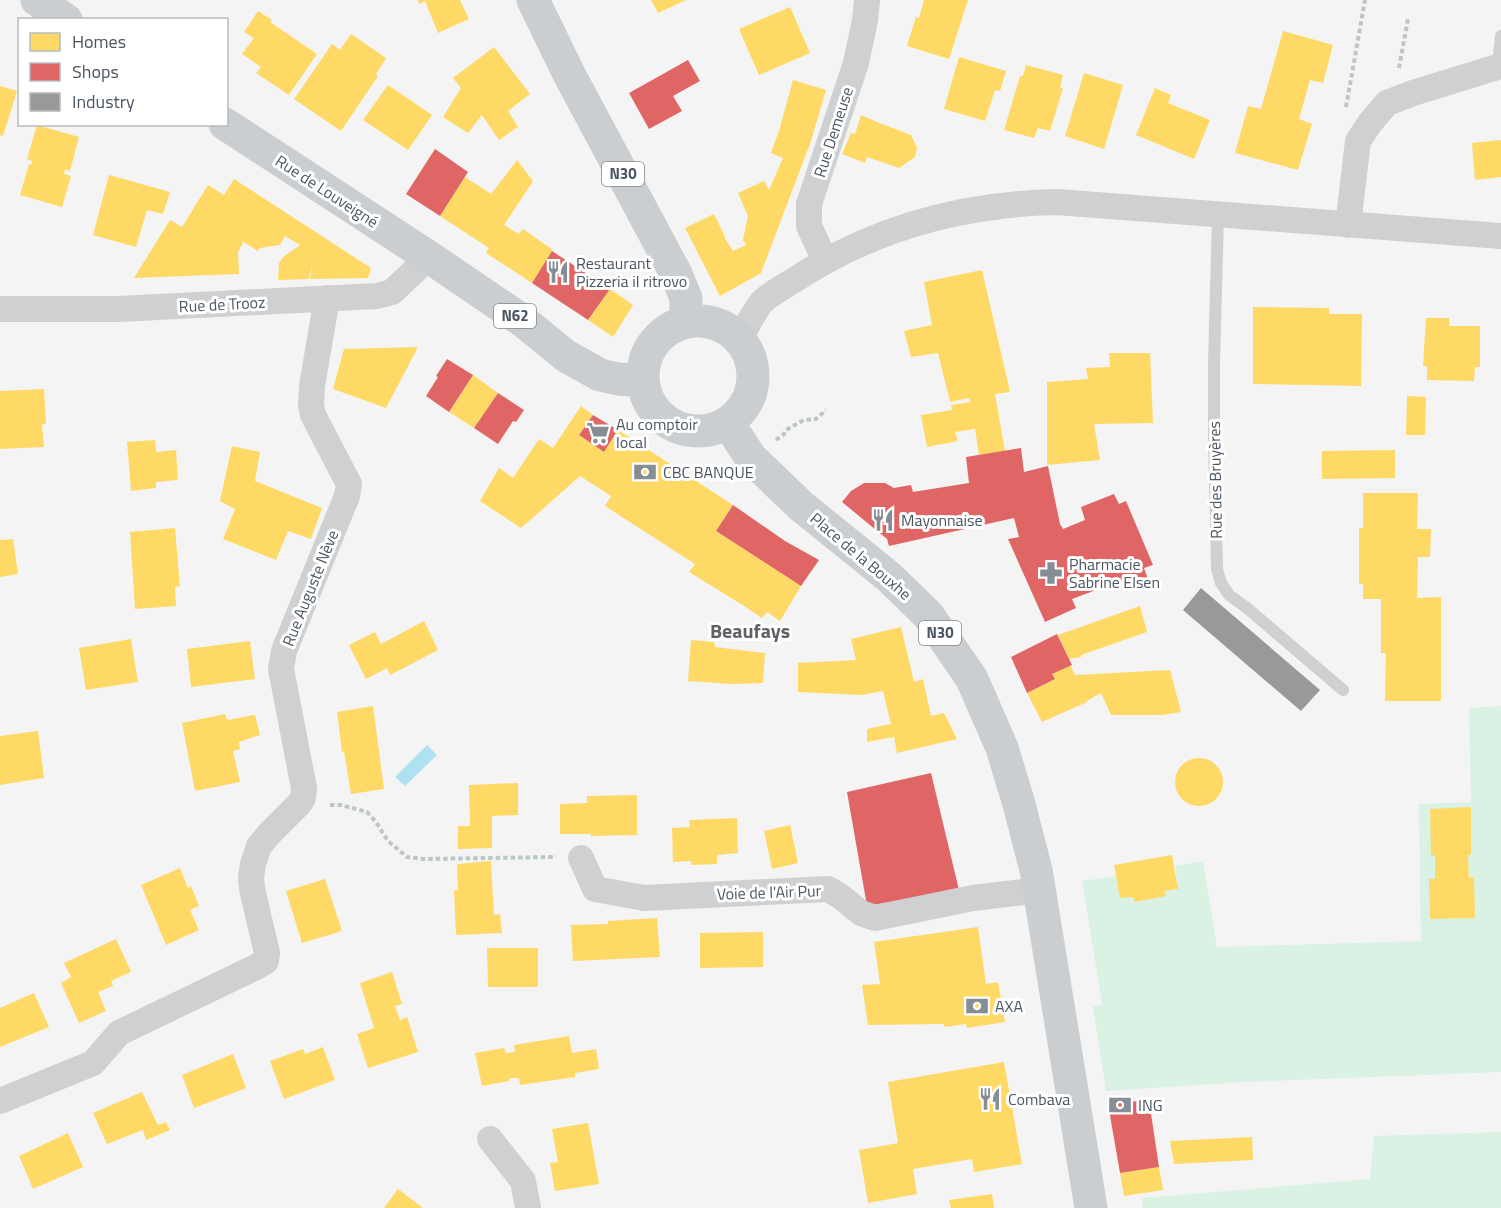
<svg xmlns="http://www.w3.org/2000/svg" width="1501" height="1208" viewBox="0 0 1501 1208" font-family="'Titillium Web',sans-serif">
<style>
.green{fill:#d9f2e3}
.water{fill:#aee2f0}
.homes{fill:#ffd966}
.shops{fill:#e06666}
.industry{fill:#999}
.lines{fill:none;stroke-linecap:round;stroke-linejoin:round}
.path{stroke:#bcc7c4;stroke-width:4;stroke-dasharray:4.5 3;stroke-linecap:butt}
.lane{stroke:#ced0d2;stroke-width:12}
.street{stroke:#ced0d2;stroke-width:26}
.primary{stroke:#caced1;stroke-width:33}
.labels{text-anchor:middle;stroke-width:6;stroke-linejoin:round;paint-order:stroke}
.shield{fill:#fff;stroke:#808990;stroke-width:1.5}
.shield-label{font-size:15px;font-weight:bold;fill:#4a5661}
.street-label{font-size:16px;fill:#4a5661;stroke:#fff}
.poi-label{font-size:16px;fill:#4a5661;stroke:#fff;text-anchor:start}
.quarter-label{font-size:20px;font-weight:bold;fill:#5f6368;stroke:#fff}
</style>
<rect width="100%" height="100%" fill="#f4f4f4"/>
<path class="green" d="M1501,706V1072L1245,1082L1106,1091L1093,1007L1102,1004L1082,881L1116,876L1120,898L1133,897L1135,902L1165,896L1164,891L1178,889L1175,866L1203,861L1217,947L1421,941L1419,804L1471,802L1469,708Z
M1501,1132V1208H1143L1142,1198L1370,1179L1374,1136Z"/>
<path class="water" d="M427,745L437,755L405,786L395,777Z"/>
<path class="homes" d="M418,0H460L469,19L438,33L425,1L419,4Z
M651,0H686L658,13Z
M924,0H968L949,59L907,46L916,17L919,18Z
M790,7L810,53L759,75L739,29Z
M258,11L272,20L270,22L317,54L289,95L256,73L261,67L242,54L254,38L244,32Z
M1283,31L1333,45L1323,83L1310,80L1299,119L1312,124L1298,170L1235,153L1248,106L1261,109Z
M351,34L386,58L376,74L378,76L341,131L294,99L332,44L340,50Z
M494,47L530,94L508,111L518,127L499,140L482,115L468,133L443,117L461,88L453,78Z
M959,57L1006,71L1000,91L995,90L985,121L944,109Z
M1026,65L1063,75L1060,88H1063L1050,131L1038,128L1034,138L1004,130L1020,76H1023Z
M1084,73L1123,85L1104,149L1065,136Z
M793,80L826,90L811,141L761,273L720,296L685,228L714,214L725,237H724L733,251L746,245L743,240L748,216L738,193L764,181L769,190L783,158L771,153L779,131Z
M388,85L432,115L408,150L363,120Z
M0,86L17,91L3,136L0,135Z
M1155,88L1171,95L1168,103L1210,120L1194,159L1136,135Z
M861,115L877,122L911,135L917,148L915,157L899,168L867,157L865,163L842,154L851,133L855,134Z
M37,125L79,137L70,171L65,169L64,174L71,176L62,207L20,195L29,164L31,165L32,161L27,159Z
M1501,140V177L1475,180L1472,143Z
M517,160L533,181L504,225L519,234L523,229L553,250L532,283L486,253L489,248L440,216L465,177L491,194Z
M109,175L170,192L163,214L147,210L136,247L93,235Z
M234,179L371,268L368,278L310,279L313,262L309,279L278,280L279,263L283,257L300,245L285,236L280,245L260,248L258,251L242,241L243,243L238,252L239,274L134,278L170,220L182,227L208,185L224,195Z
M982,270L1010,392L995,394L1005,451L979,455L975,429L955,432L958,441L927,447L921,415L952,410L951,405L970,402L969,398L950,402L938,353L911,357L904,331L932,325L924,282Z
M610,289L633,305L613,337L588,320Z
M1253,307L1329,308V314H1362L1361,386L1253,384Z
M1426,318H1449V326H1480V367H1475L1474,381L1427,380V366H1423Z
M418,347L386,408L333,389L344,349Z
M1109,353H1150L1153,423L1094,424L1100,460L1047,465V382L1088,379L1086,368L1110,367Z
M473,375L498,393L474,428L449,412Z
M44,389L46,424H42L44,447L0,449V391Z
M1407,396L1426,397L1425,435H1406Z
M581,406L593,415L579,435L604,452L618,430L733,505L716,531L801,586L780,621L767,612L762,618L744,606L689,572L695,564L605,506L611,496L580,476L521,528L480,501L499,468L513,478L539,439L553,448Z
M155,440L156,452L176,450L178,480L156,482V488L131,491L127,442Z
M232,446L260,452L255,481L322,508L311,539L288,531L276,560L223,539L235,509L220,501Z
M1395,450V478L1322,479V451Z
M1363,493H1418L1417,529H1431L1430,557H1418L1417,598L1441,597V701H1385L1386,653H1381V599H1363V584H1359V528H1363Z
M175,528L180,586L175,587L176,606L135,609L130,532Z
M13,539L18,574L0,577V540Z
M1140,606L1147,632L1081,655V657L1069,659L1058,635Z
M424,621L438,650L390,675L387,668L366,679L349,645L375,632L381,644Z
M901,627L914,682L923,679L931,716L944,713L957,739L897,753L894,737L867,742V729L891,724L883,691L862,695L798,692V663L856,660L851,639Z
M131,639L138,682L86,690L79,648Z
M691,640L714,642L715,647L765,653L763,683L731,684L688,681Z
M250,641L255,679L191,687L187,649Z
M1070,665L1075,675L1170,670L1181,712L1163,715H1111L1101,693L1087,701V702L1042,722L1027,693L1055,679L1052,674Z
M373,706L384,789L351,794L344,751L342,752L337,712Z
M225,714L227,720L255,715L260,735L239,742L240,749L233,751L240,782L195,791L182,723Z
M38,731L44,778L0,785V736Z
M1175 782a24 24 0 1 1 48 0a24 24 0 1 1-48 0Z
M518,783V815L492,816V848L458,849V826H470L469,785Z
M637,795V835L591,836V834H560V804L587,803V796Z
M1471,807V855H1468L1469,878L1474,877L1475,918L1430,919L1429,879H1435V855L1431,856L1430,809Z
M737,818L738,853L717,855V864L691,865V861L673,862L672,828L690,827L689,820Z
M790,825L798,863L772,869L764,831Z
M1172,855L1178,889L1164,891L1166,896L1135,902L1133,897L1120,898L1114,865Z
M491,861L494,915L500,914L502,933L456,935L454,890H458L457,864Z
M180,868L188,888L191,886L199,906L190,910L199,930L166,945L141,885Z
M325,879L342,931L302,943L286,891Z
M657,918L660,957L573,961L571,925L608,924V921Z
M978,927L986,984L998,982L1005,1022L967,1028L966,1024L945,1027L943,1024L868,1025L862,985L880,984L874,942Z
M763,932V967L700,968V933Z
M116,939L131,972L111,981L113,986L98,992L106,1011L79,1023L61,983L71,977L64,963Z
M487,948H538V987H488Z
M392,972L402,1004L395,1006L400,1020L407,1017L418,1052L368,1068L357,1034L374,1028L360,983Z
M34,993L49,1027L0,1047V1008Z
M569,1036L572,1053L596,1049L599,1069L575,1073V1077L520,1085L519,1078H509V1081L482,1086L475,1053L504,1048L506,1053L515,1052L514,1045Z
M323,1047L335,1080L284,1099L270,1061L303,1049L305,1054Z
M233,1054L246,1088L194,1108L182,1075Z
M1004,1062L1022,1164L974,1172L972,1159L913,1169L917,1194L868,1203L859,1150L898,1143L888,1082Z
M142,1092L158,1125L166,1122L170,1130L146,1140L143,1130L107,1144L93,1113Z
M588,1123L599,1184L555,1191L550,1163L558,1162L552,1129Z
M68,1133L83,1167L33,1189L19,1156Z
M1252,1137L1253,1160L1174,1164L1170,1141Z
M1159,1167L1163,1190L1124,1196L1120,1173Z
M398,1189L423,1208H384Z
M992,1194L994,1208H951L949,1200Z"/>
<path class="shops" d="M688,60L700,81L673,96L682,111L649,129L629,93Z
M435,149L468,172L440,216L406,194Z
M552,251L610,289L588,320L532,283Z
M447,359L473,375L449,412L426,396L438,377L436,376Z
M498,393L524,410L516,422L513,421L498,444L474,428Z
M593,415L618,430L604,452L579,435Z
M1021,448L1024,472L1048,466L1060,524L1063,529L1085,520L1081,507L1114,494L1119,504L1126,501L1153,565L1144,568L1148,579L1118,591L1115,583L1072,599L1076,608L1045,622L1008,539L1019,537L1014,518L889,546L887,539L842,502L851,491L864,483H885L894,488L911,485L913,492L969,483L966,457Z
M733,505L785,541L819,560L801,586L716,531Z
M1057,634L1072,665L1052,674L1055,679L1027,693L1011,657Z
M931,773L959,890L867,906L847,792Z
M1149,1100L1159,1167L1120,1173L1108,1104Z"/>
<path class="industry" d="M1201,588L1320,690L1301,711L1183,610Z"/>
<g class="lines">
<path class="path" d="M1399,68L1408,19
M1346,107L1365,0
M776,440L784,434L786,430L804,420L816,419L826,410
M330,805H341L367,812L376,822L388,841L407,857L423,859L556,857"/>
<path class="lane" d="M1500,67L1499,55L1501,36
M1218,215L1214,363V442L1217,569L1221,583L1229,595L1247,608L1343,690"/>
<path class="street" d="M1348,225L1358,141L1370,123L1387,103L1413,93L1501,66
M825,261L809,226V204L856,63L865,20L867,0
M0,309H119L377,296L392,292L429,257
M740,338C747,327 753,313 761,303C767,295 787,285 796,279C874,228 964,204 1057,202L1501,236
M581,858L595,889L644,898L828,889L840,896L861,913L875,918L973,898L1039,890
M0,1101L93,1063L119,1033L256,967L266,961L267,953L252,889L251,877L253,864L259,846L270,833L299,804L303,798L304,788L281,669L284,651L347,496L349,484L313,415L311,405L312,386L327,298
M490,1139L523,1181L528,1208"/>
<path class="primary" d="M37,0L66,20
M533,0L569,74L676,274L686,298V321
M225,124L429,257L523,321L566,356L600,375L618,379L643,381
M643 376a55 55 0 1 1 110 0a55 55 0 1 1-110 0Z
M728,423L751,458L801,506L889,577L928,615L972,679L1002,748L1019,804L1036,870L1091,1208"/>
</g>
<defs>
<g id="restaurant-bare" transform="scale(1.8)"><path d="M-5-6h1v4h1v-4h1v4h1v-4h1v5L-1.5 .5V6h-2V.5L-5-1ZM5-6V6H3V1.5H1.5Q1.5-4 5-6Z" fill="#868d94" stroke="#fff" stroke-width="2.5" paint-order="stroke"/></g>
<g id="supermarket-bare" transform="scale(1.8)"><path d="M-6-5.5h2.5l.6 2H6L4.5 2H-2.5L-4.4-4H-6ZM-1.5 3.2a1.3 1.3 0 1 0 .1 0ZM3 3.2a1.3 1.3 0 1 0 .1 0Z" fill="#868d94" stroke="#fff" stroke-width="2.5" paint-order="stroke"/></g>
<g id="bank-bare" transform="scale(1.8)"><path d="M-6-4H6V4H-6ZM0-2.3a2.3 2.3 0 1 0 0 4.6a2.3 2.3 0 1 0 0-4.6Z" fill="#868d94" stroke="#fff" stroke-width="2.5" paint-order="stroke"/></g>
<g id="pharmacy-bare" transform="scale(1.8)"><path d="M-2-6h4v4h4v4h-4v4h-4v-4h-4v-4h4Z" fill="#868d94" stroke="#fff" stroke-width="2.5" paint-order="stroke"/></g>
</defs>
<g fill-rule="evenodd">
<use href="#restaurant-bare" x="558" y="272"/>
<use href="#supermarket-bare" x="598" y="433"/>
<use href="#bank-bare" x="645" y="472"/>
<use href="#restaurant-bare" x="883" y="520"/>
<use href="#pharmacy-bare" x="1051" y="573"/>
<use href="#bank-bare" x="977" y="1006"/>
<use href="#restaurant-bare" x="990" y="1099"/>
<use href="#bank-bare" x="1120" y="1105"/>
</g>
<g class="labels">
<g class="shield">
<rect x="602" y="162" width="42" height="24" rx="4.5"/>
<rect x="494" y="304" width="42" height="24" rx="4.5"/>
<rect x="919" y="621" width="42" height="24" rx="4.5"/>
</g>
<g class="shield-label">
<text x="623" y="179">N30</text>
<text x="515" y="321">N62</text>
<text x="940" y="638">N30</text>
</g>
<g class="street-label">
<text transform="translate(833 132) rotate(-72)" y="6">Rue Demeuse</text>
<text transform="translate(327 191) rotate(33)" y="6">Rue de Louveigné</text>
<text transform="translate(222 304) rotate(-3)" y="6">Rue de Trooz</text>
<text transform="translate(1215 480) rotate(-91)" y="6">Rue des Bruyères</text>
<text transform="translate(861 556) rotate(40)" y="6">Place de la Bouxhe</text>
<text transform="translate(310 588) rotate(-68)" y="6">Rue Auguste Nève</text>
<text transform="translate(769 892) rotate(-2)" y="6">Voie de l'Air Pur</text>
</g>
<g class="poi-label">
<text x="576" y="269">Restaurant<tspan x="576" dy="18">Pizzeria il ritrovo</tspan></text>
<text x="616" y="430">Au comptoir<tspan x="616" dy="18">local</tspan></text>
<text x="663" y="478">CBC BANQUE</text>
<text x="901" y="526">Mayonnaise</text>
<text x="1069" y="570">Pharmacie<tspan x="1069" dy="18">Sabrine Elsen</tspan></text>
<text x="995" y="1012">AXA</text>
<text x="1008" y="1105">Combava</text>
<text x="1138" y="1111">ING</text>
</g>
<g class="quarter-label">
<text x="750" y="638">Beaufays</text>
</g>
</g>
<rect x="18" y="18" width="210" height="108" fill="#ffffff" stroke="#b7bbc0" stroke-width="1.5"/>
<rect x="30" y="33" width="30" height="18" fill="#ffd966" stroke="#b7bbc0" stroke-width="1.5"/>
<text x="72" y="48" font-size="18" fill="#4a5661">Homes</text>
<rect x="30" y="63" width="30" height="18" fill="#e06666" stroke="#b7bbc0" stroke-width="1.5"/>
<text x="72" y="78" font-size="18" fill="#4a5661">Shops</text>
<rect x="30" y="93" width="30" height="18" fill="#999999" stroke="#b7bbc0" stroke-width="1.5"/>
<text x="72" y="108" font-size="18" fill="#4a5661">Industry</text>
</svg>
